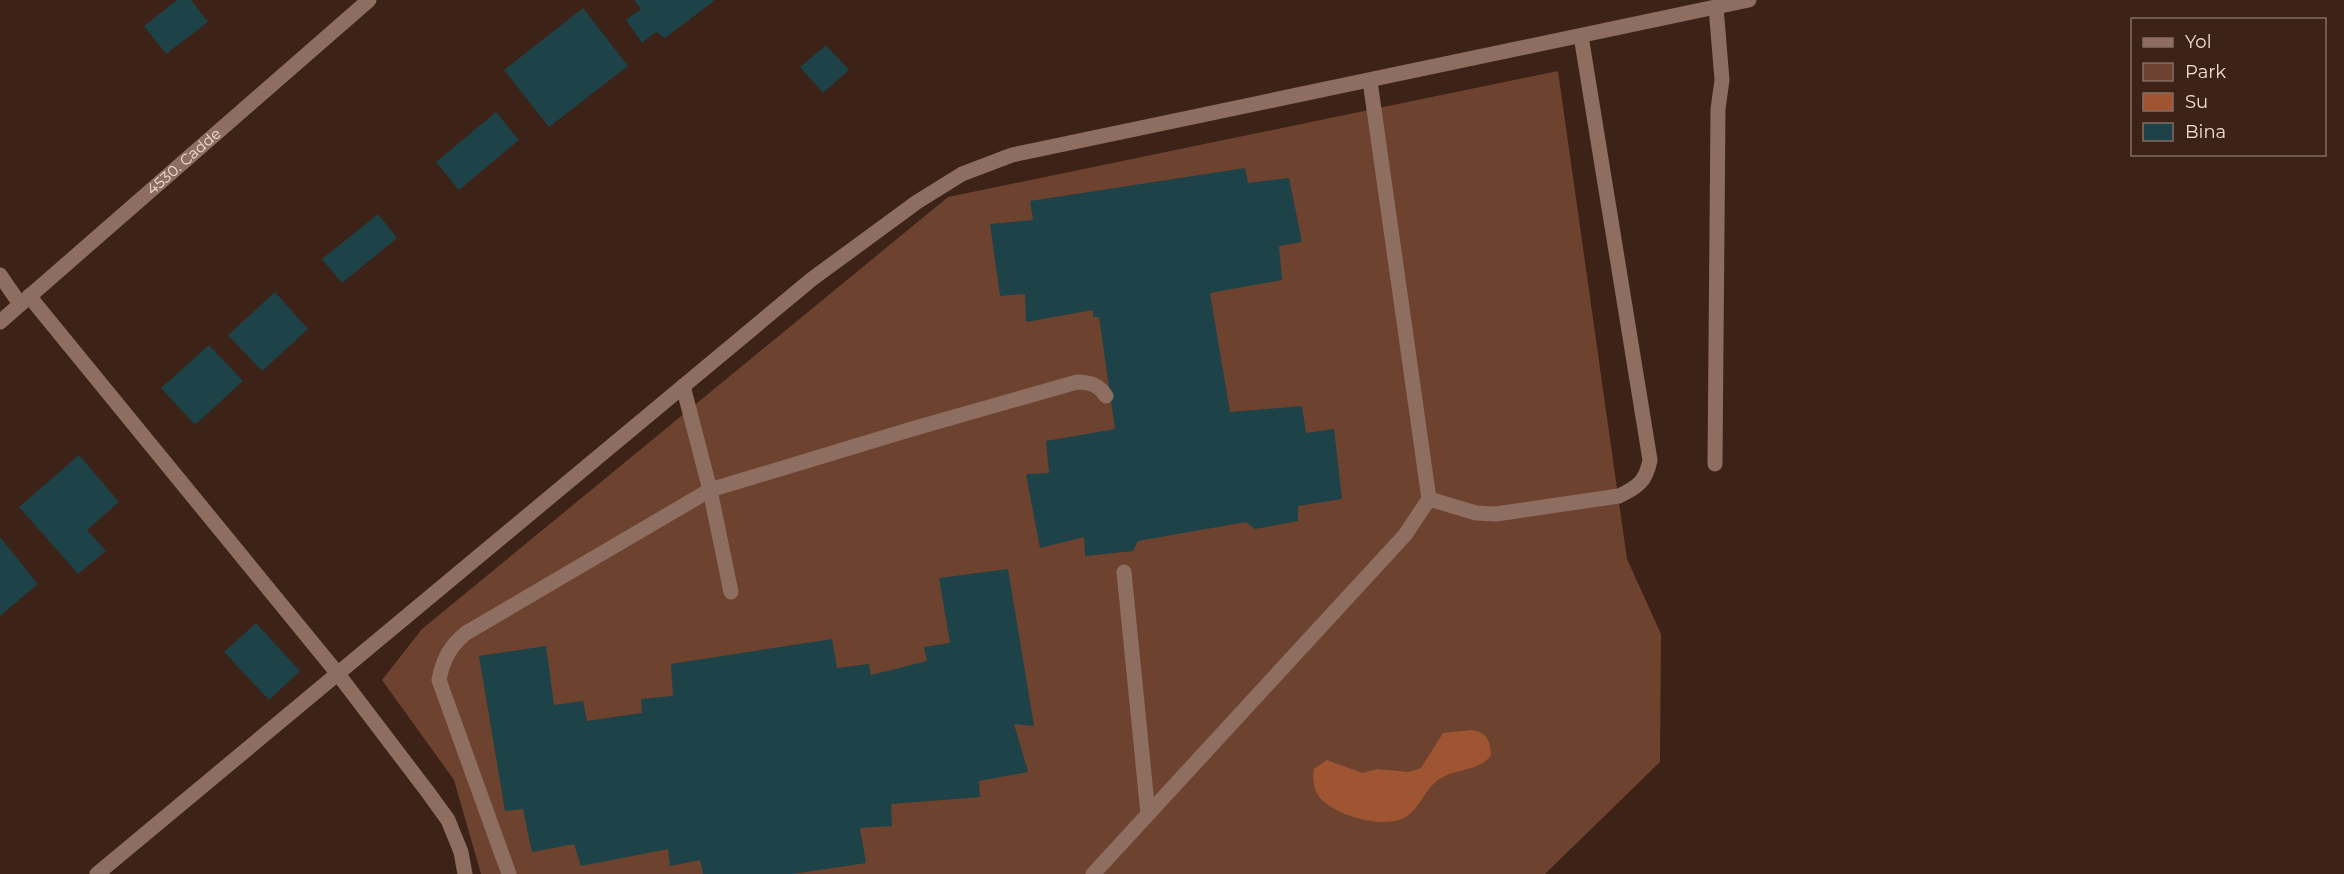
<svg xmlns="http://www.w3.org/2000/svg" width="2344" height="874" viewBox="0 0 2344 874" font-family="Montserrat,sans-serif">
<style>
.green{fill:#6d422f}
.water{fill:#9f5532}
.building{fill:#1d4248}
.lines{fill:none;stroke-linecap:round;stroke-linejoin:round}
.minor{stroke:#8d6e61;stroke-width:15}
.labels{text-anchor:middle;stroke-width:5;stroke-linejoin:round;paint-order:stroke}
.street-label{font-size:15px;fill:#f0ded6;stroke:#3c2217}
</style>
<rect width="100%" height="100%" fill="#3c2217"/>
<path class="green" d="M1558,71L1627,559L1661,634L1660,762L1545,874H481L454,780L382,680L422,629L948,197Z"/>
<path class="water" d="M1471,730C1487,732 1490,740 1491,755C1480,772 1454,768 1438,780C1424,790 1420,809 1404,818C1383,829 1337,816 1321,799C1314,792 1312,778 1314,769L1327,760L1363,773L1377,769L1409,772L1421,768L1443,733Z"/>
<path class="building" d="M177,0H191L208,22L166,54L144,26Z
M634,0H713L714,1L665,38L656,32L642,43L626,20L641,9Z
M583,8L628,66L549,127L504,70Z
M826,45L849,70L823,93L800,67Z
M496,112L519,140L459,190L436,162Z
M1245,168L1248,183L1289,178L1302,242L1279,246L1282,280L1210,293L1230,412L1302,406L1306,433L1334,429L1342,499L1298,506V521L1255,529L1246,522L1138,541L1133,551L1085,556L1084,537L1040,548L1026,474L1049,473L1046,441L1115,429L1099,317H1093V310L1026,322L1025,294L1000,296L990,224L1033,220L1030,201Z
M378,214L397,238L342,283L322,259Z
M275,292L308,329L262,371L228,335Z
M209,345L243,381L195,425L161,388Z
M79,455L119,502L87,530L106,551L78,574L19,507Z
M0,537L38,584L0,616Z
M1008,569L1034,726L1014,724L1028,772L979,781L980,797L891,804L892,826L860,828L866,863L792,874H703L700,860L670,866L668,849L581,866L574,844L532,852L523,809L505,811L479,656L546,646L554,705L583,701L587,721L642,713L641,699L673,696L671,664L832,639L837,668L869,664L871,675L927,661L924,647L950,643L939,578Z
M256,623L300,671L269,700L224,652Z"/>
<g class="lines">
<g class="minor">
<path d="M0,275L20,304"/>
<path d="M29,296L338,674L427,791L448,820L461,852L465,874"/>
<path id="s1" d="M0,322L369,0"/>
<path d="M683,386L710,490L731,592"/>
<path d="M1715,464L1718,109L1722,80L1716,7"/>
<path d="M1429,499L1476,513L1496,514L1619,496C1638,487 1646,481 1650,460L1581,36"/>
<path d="M1124,572L1148,814"/>
<path d="M97,874L812,279L917,202L962,174L1012,155L1749,0"/>
<path d="M509,874L439,680C443,659 450,646 466,633L710,490L912,429L1077,382C1090,382 1099,385 1106,396"/>
<path d="M1093,874L1405,535L1429,499L1370,81"/>
</g>
</g>
<g class="labels">
<g class="street-label">
<text dy="5" stroke="none"><textPath href="#s1" startOffset="244">4530. Cadde</textPath></text>
</g>
</g>
<rect x="2131" y="18" width="195" height="138" fill="#3c2217" stroke="#846d63" stroke-width="1.5"/>
<rect x="2143" y="38" width="30" height="9" fill="#8d6e61" stroke="#846d63" stroke-width="1.5"/>
<text x="2185" y="48" font-size="18" fill="#f0ded6">Yol</text>
<rect x="2143" y="63" width="30" height="18" fill="#6d422f" stroke="#846d63" stroke-width="1.5"/>
<text x="2185" y="78" font-size="18" fill="#f0ded6">Park</text>
<rect x="2143" y="93" width="30" height="18" fill="#9f5532" stroke="#846d63" stroke-width="1.5"/>
<text x="2185" y="108" font-size="18" fill="#f0ded6">Su</text>
<rect x="2143" y="123" width="30" height="18" fill="#1d4248" stroke="#846d63" stroke-width="1.5"/>
<text x="2185" y="138" font-size="18" fill="#f0ded6">Bina</text>
</svg>
